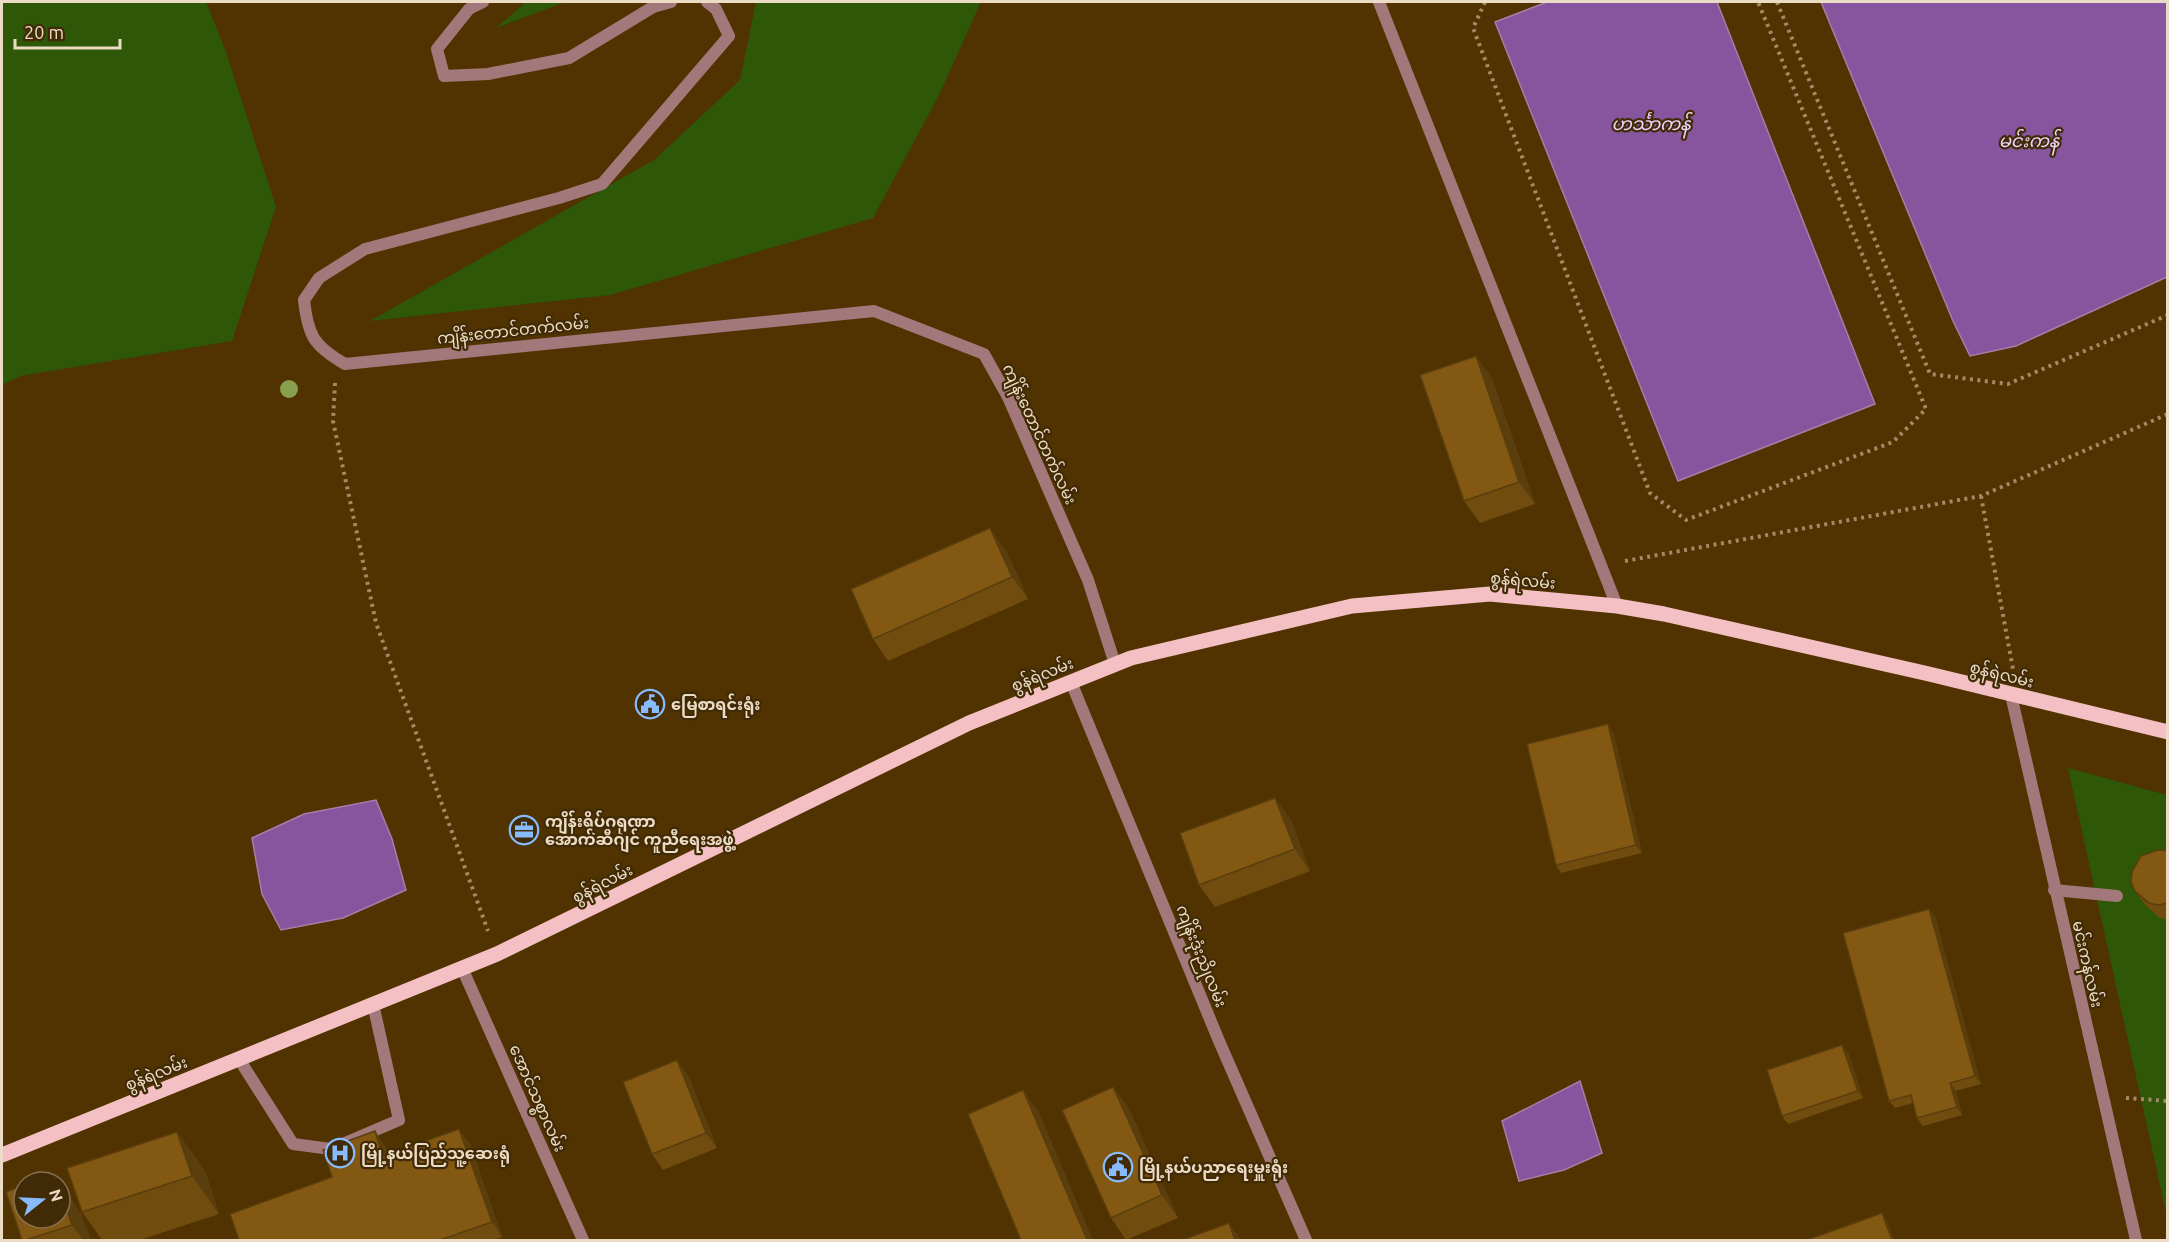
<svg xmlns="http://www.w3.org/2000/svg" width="2169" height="1242" viewBox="0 0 2169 1242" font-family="Ubuntu,'Noto Sans Myanmar',sans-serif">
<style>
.green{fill:#2e5708}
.water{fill:#86559d;stroke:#a57ea9;stroke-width:1.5}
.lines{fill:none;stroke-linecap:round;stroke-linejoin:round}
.path{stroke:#a18a66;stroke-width:4;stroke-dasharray:3 4.5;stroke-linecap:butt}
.service{stroke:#a3787b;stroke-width:12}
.minor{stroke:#a3787b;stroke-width:12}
.primary{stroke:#f5c0c3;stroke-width:15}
.tree{fill:#89a04f}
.wall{fill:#704c0f}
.shaded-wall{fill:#5b3e0d}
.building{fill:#825812;stroke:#5b3e0d;stroke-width:1.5}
.labels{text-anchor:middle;stroke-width:4.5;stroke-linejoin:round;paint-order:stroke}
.street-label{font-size:16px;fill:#eddcc5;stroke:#412b07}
.poi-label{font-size:16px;font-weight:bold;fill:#eddcc5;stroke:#412b07;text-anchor:start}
.water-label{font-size:18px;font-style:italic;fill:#efd5fd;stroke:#412b07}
</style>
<rect width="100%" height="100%" fill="#503301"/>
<path class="green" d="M2,2H206L226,52L276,207L232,341L20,376L2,385Z
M526,2H565L496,28Z
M756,2H981L939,95L873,218L610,295L370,321L654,160L740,80Z
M2068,768L2167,795V1217Z"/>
<path class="water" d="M1547,2H1717L1875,404L1678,481L1495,22Z
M1821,2H2167V277L2016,346L1970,356L1953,321Z
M376,800L392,839L406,890L343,918L281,930L262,894L252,838L304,814Z
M1580,1081L1602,1153L1564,1170L1519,1181L1502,1121Z"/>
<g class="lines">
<path class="path" d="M1485,2L1473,28L1650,493L1686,520L1893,442L1926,409L1758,2
M1777,2L1930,374L2008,384L2168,315
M335,383L333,421L376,623L488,931
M1981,496L2013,669
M1625,561L1981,496L2168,414
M2126,1098L2168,1101"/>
<path class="service" d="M483,2L469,9L437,49L444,76L488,74L569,58L653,7L671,2
M707,2L716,9L729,36L602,184L559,198L365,249L319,278L304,300C308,336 314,346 345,364L874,311L984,354L1008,397L1088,580L1115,664
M2054,890L2117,896
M239,1059L293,1144L331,1149L399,1120L373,1004"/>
<path class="minor" d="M1379,2L1617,606
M1071,682L1219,1041L1306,1240
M2011,695L2136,1240
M462,968L583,1240"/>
<path class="primary" d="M2,1155L497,954L969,723L1131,658L1352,606L1490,594L1617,606L1664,614L1929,674L2168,732"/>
</g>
<circle class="tree" cx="289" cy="389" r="9"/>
<path class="wall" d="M1492,378L1535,504L1480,523L1464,501Z
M1006,550L1028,599L888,661L873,639Z
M1613,732L1642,853L1561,873L1556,865Z
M1291,820L1310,871L1215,907L1199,885Z
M2168,851V920L2160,918L2146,906L2135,891Z
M1935,917L1981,1084L1956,1091L1962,1115L1923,1126L1917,1118L1913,1103L1895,1108L1889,1101Z
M1848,1052L1863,1098L1788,1124L1782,1116Z
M688,1075L717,1148L663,1170L652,1154Z
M1113,1087L1129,1109L1178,1218L1126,1240L1111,1218Z
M177,1132L205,1171L219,1214L140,1240H102L82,1212Z
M470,1144L502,1237L493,1240H239L332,1177L385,1146L388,1154Z
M60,1183L81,1214L91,1240H22L60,1218Z"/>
<path class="shaded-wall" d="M1476,356L1492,378L1535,504L1519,482Z
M990,528L1006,550L1028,599L1012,577Z
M1608,724L1613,732L1642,853L1636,845Z
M1275,798L1291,820L1310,871L1295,849Z
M1929,909L1935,917L1981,1084L1975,1076Z
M1842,1045L1848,1052L1863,1098L1858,1091Z
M677,1060L688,1075L717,1148L706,1133Z
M1950,1083L1956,1091L1962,1115L1957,1107Z
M1113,1087L1129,1109L1178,1218L1162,1195Z
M1023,1090L1039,1112L1093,1240H1087Z
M459,1129L470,1144L502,1237L492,1222Z
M375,1131L385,1146L394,1171L383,1156Z
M177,1132L205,1171L219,1214L192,1176Z
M60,1183L81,1214L91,1240H83L72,1225L60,1191Z
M1882,1213L1887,1221L1894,1240H1892Z
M1229,1223L1241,1240H1235Z"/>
<path class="building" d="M1476,356L1519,482L1464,501L1420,375Z
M990,528L1012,577L873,639L851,589Z
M1608,724L1636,845L1556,865L1527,744Z
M1275,798L1295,849L1199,885L1180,833Z
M2158,850L2168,851V903L2158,905L2149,903L2135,891L2131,882L2132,872L2141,856Z
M1929,909L1975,1076L1950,1083L1957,1107L1917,1118L1911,1095L1889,1101L1843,933Z
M1842,1045L1858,1091L1782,1116L1767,1070Z
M677,1060L706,1133L652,1154L623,1082Z
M1113,1087L1162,1195L1111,1218L1062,1110Z
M1023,1090L1087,1240H1021L968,1114Z
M459,1129L492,1222L440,1240H239L230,1214L332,1177L323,1150L375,1131L383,1156Z
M177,1132L192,1176L82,1212L67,1168Z
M54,1175L57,1182H34Z
M24,1185V1218H60V1191L72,1225L26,1240H22L6,1192Z
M1882,1213L1892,1240H1807Z
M1229,1223L1235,1240H1182Z"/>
<defs>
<g id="civic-ring" transform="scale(1.5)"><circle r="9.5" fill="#412b07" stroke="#87bbfb" stroke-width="1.5"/><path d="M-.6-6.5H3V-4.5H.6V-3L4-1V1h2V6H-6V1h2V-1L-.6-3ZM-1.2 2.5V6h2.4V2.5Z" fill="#87bbfb"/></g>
<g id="office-ring" transform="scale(1.5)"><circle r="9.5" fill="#412b07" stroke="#87bbfb" stroke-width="1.5"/><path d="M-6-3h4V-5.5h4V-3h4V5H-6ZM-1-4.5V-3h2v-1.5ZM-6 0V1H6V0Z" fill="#87bbfb"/></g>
<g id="hospital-ring" transform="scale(1.5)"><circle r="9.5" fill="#412b07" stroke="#87bbfb" stroke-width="1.5"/><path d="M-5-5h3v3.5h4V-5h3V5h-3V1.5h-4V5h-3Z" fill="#87bbfb"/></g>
</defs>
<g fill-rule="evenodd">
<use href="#civic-ring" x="650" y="704"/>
<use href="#office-ring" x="524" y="830"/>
<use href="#hospital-ring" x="340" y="1153"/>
<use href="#civic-ring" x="1118" y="1167"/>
</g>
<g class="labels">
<g class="street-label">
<text transform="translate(513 330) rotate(-6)" y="6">ကျိန်းတောင်တက်လမ်း</text>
<text transform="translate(1040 434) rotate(65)" y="6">ကျိန်းတောင်တက်လမ်း</text>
<text transform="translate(1523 580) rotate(5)" y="6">စွန်ရဲလမ်း</text>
<text transform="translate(1042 674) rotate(-22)" y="6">စွန်ရဲလမ်း</text>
<text transform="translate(2002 674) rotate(14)" y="6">စွန်ရဲလမ်း</text>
<text transform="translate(602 883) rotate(-27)" y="6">စွန်ရဲလမ်း</text>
<text transform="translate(1202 956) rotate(68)" y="6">ကျိန်းဒုံးညိုလမ်း</text>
<text transform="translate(2088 964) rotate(77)" y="6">မင်းကန်လမ်း</text>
<text transform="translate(156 1073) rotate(-22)" y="6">စွန်ရဲလမ်း</text>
<text transform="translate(538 1098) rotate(66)" y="6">အောင်သစ္စာလမ်း</text>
</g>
<g class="poi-label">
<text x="671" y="710">မြေစာရင်းရုံး</text>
<text x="545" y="827">ကျိန်းရိပ်ဂရုဏာ<tspan x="545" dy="18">အောက်ဆီဂျင် ကူညီရေးအဖွဲ့</tspan></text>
<text x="361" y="1159">မြို့နယ်ပြည်သူ့ဆေးရုံ</text>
<text x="1139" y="1173">မြို့နယ်ပညာရေးမှူးရုံး</text>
</g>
<g class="water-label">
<text x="1651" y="130">ဟင်္သာကန်</text>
<text x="2029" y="147">မင်းကန်</text>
</g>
</g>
<rect width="2169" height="1242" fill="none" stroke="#eddcc5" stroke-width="6"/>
<g transform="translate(42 1200) rotate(72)"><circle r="28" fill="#412b07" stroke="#867253" stroke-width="1.5"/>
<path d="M0-4.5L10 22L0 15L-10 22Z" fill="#87bbfb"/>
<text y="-9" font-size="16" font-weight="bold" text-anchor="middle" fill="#eddcc5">N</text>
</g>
<path d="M15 39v9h105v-9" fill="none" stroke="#eddcc5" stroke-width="3"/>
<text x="24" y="39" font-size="18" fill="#eddcc5" stroke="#412b07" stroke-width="4.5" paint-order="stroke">20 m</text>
</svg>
